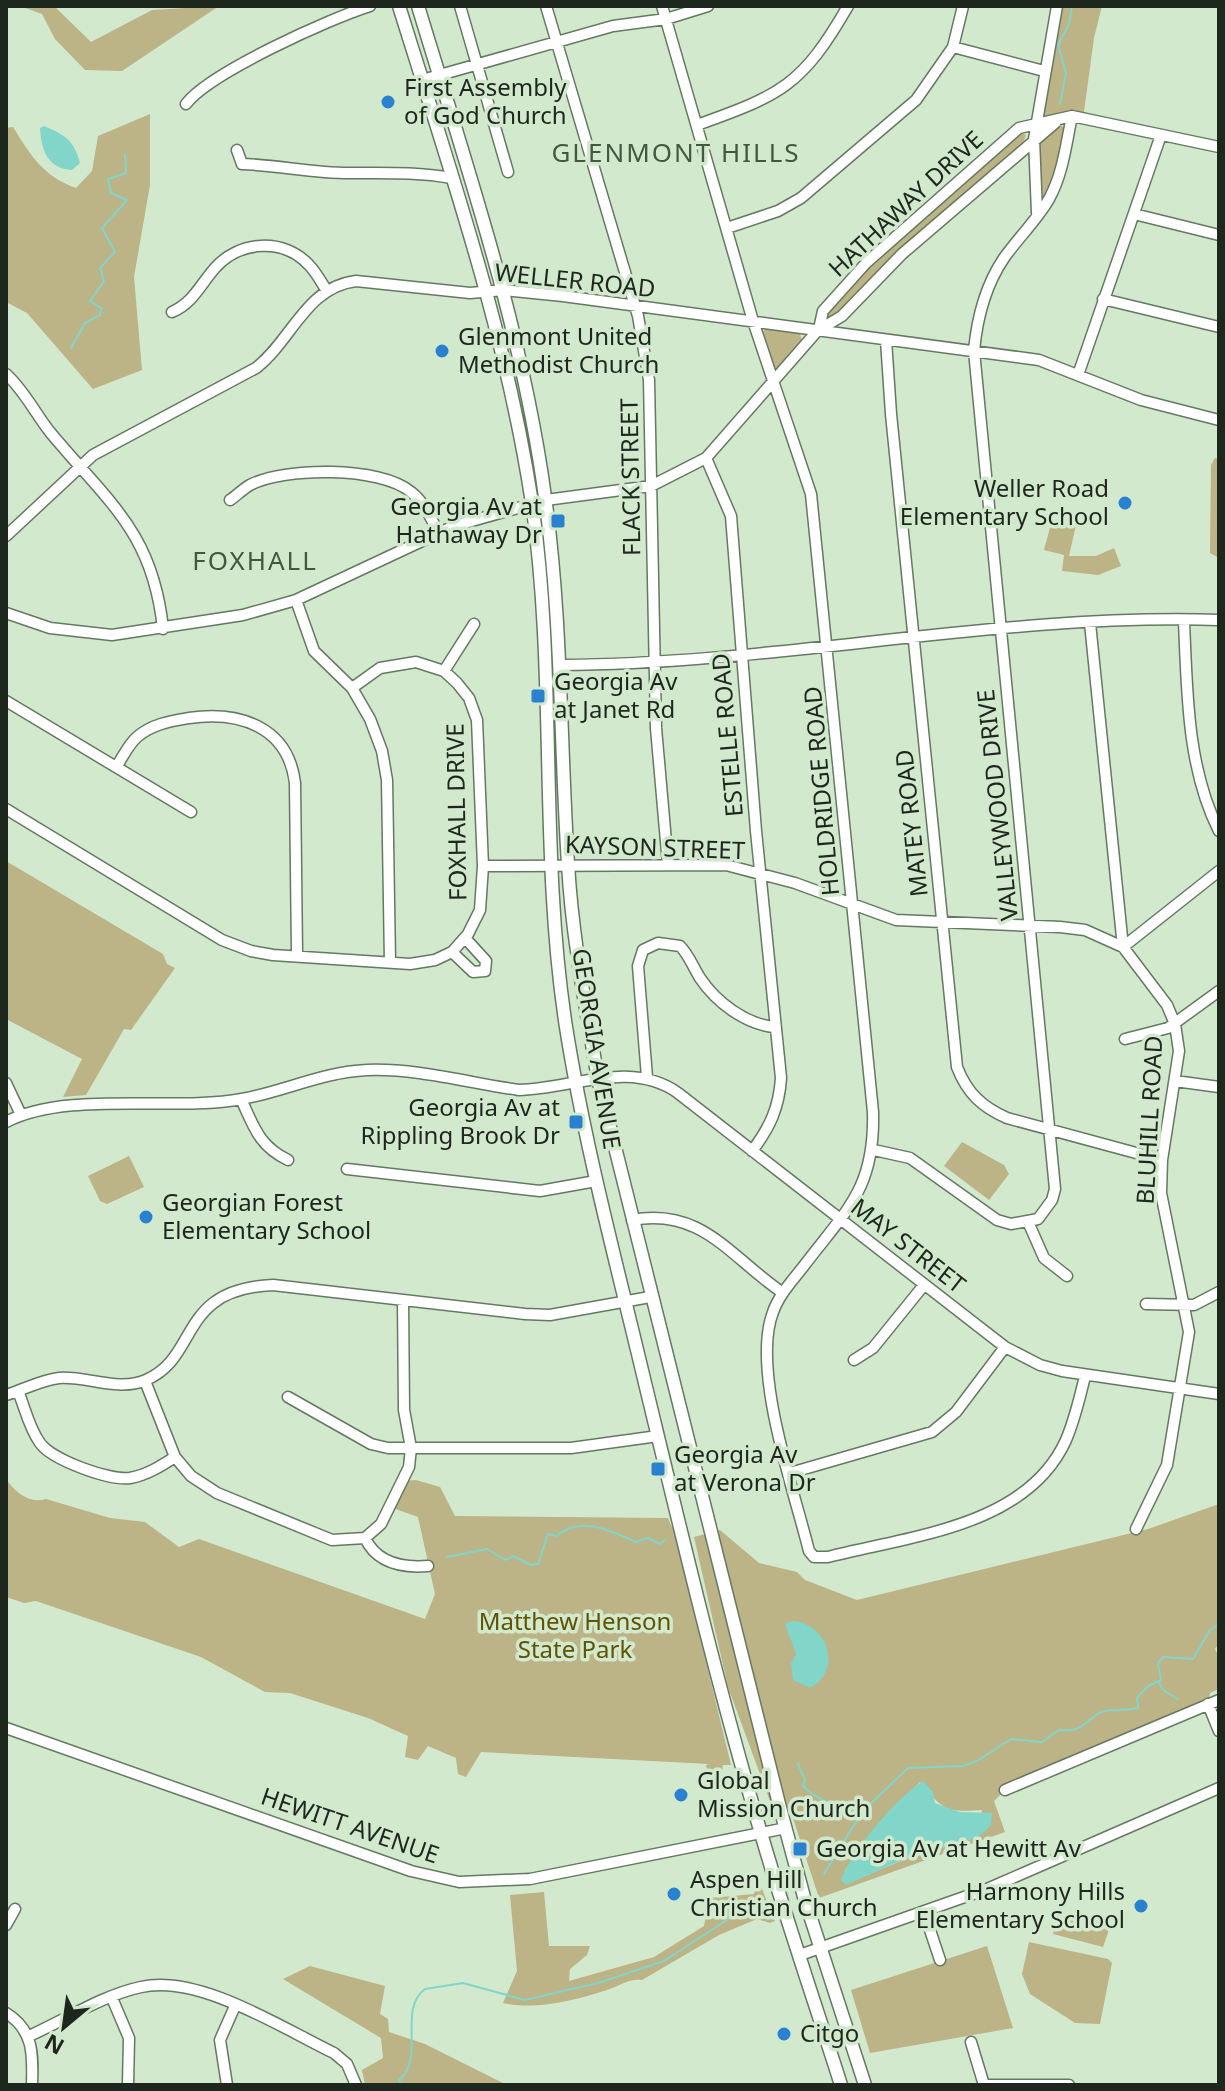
<svg xmlns="http://www.w3.org/2000/svg" width="1225" height="2091" viewBox="0 0 1225 2091" font-family="'Noto Sans',sans-serif">
<style>
.green{fill:#bcb386;fill-rule:evenodd}
.water{fill:#82d5c9}
.lines{fill:none;stroke-linecap:round;stroke-linejoin:round}
.stream{stroke:#82d5c9;stroke-width:2}
.minor-casing{stroke:#647961;stroke-width:13}
.major-casing{stroke:#647961;stroke-width:15}
.minor{stroke:#fff;stroke-width:10}
.major{stroke:#fff;stroke-width:12}
.poi-dot{fill:#2981cf;stroke:#d2e9ce;stroke-width:3}
.labels{text-anchor:middle;stroke-width:7;stroke-linejoin:round;paint-order:stroke}
.poi-label{font-size:24px;fill:#1e271d;stroke:#d2e9ce;text-anchor:start}
.street-label{font-size:24px;fill:#1e271d;stroke:#d2e9ce}
.park-label{font-size:24px;fill:#605304;stroke:#d2e9ce}
.neighbourhood-label{font-size:26px;letter-spacing:2px;fill:#435741;stroke:#d2e9ce}
</style>
<rect width="100%" height="100%" fill="#d2e9ce"/>
<path class="green" d="M20,6H54L91,42L152,10L219,6L122,71L85,70L55,39L42,14Z
M1057,6H1102L1094,38L1083,119L1072,116L1034,139Z
M150,114V185L134,277L142,370L93,389L27,313L6,302V128L13,127C31,156 43,176 76,188L92,171L98,136Z
M1061,125L1065,129L1054,180L1043,198L1039,150L1042,137Z
M1019,132L1026,135L1023,143L888,262L831,321L825,320L827,312L885,250Z
M765,329L800,334L802,340L778,368L771,367L762,334Z
M1215,458L1219,459V558L1210,553L1211,465Z
M1052,520L1076,525L1069,556H1096L1114,548L1121,566L1098,575L1062,571L1064,555L1044,550Z
M6,861L163,954L167,964L175,968L131,1030L124,1029L86,1095L63,1097L82,1059L6,1019Z
M962,1142L1004,1165L1009,1174L989,1200L944,1166Z
M129,1156L144,1187L107,1204L100,1201L88,1176Z
M6,1479C15,1492 29,1504 46,1499L110,1518L145,1522L179,1547L199,1539L425,1619L435,1594L418,1517L390,1507L403,1481L416,1480L440,1487L455,1516L668,1518L675,1534L731,1765H723L720,1782L710,1784L706,1765L709,1764L481,1752L466,1777L458,1774L456,1758L428,1746L418,1760L405,1757L408,1736L368,1718L290,1693L265,1692L201,1657L36,1601L24,1603L6,1597Z
M1219,1504V1644L1215,1649L1219,1657V1689L1210,1693L1208,1704L1005,1790L994,1801L1005,1832L819,1898L790,1809L775,1815L728,1687L694,1537L720,1530L759,1563L797,1572L805,1580L857,1600L1148,1529ZM920,1782C942,1809 946,1813 982,1810L975,1838L915,1855L846,1884L845,1870L876,1827Z
M758,1879L775,1921L770,1923L757,1919L719,1935L642,1980C630,1978 619,1986 607,1990C573,2001 537,2010 503,2003L517,1971L510,1895L544,1892L549,1946H590L587,1955L570,1969L569,1981L654,1957L704,1926L710,1898L754,1894Z
M1082,1914L1111,1924L1103,1947L1053,1934L1055,1927L1072,1918L1079,1920Z
M1029,1942L1108,1959L1112,1963L1100,2024L1075,2023L1030,1994L1022,1974Z
M987,1946L1013,2028L870,2053L851,1990Z
M310,1966L385,1986L380,2014L388,2019L389,2032L425,2044L507,2085H365L362,2070L383,2058L381,2038L283,1979Z"/>
<path class="water" d="M44,126C65,135 74,140 80,163L72,170C48,169 41,150 40,128Z
M793,1621C828,1623 843,1671 810,1688L793,1680L791,1663L796,1654L785,1624Z
M923,1781L933,1792L935,1803L960,1812L992,1813L991,1825C975,1846 939,1846 916,1855C893,1863 869,1875 846,1885L841,1880C852,1850 896,1798 923,1781Z"/>
<g class="lines">
<path class="stream" d="M1060,104L1066,73L1058,45L1069,24L1072,6
M71,348L85,323L100,315L101,308L90,301L104,281L100,268L115,252L102,228L127,200L111,193L108,179L126,173L125,154
M447,1557L487,1549L506,1560L513,1556L531,1565L538,1564L548,1534L557,1536C580,1515 612,1531 636,1542L648,1538L660,1544L665,1540
M1159,1681L1162,1689L1177,1699
M798,1764L805,1780L803,1786C816,1800 844,1810 862,1812
M824,1874L862,1812L908,1768L962,1766L977,1761L1011,1739L1042,1742L1059,1730C1081,1732 1083,1724 1099,1713C1108,1708 1127,1711 1138,1708L1137,1698L1148,1686L1161,1680L1158,1663L1163,1657L1193,1659L1210,1630L1219,1624
M401,2085L399,2080C426,2058 397,2010 425,1989L463,1983L525,2000L598,1983L664,1961L733,1916L764,1903"/>
<g class="minor-casing">
<path id="minor" d="M460,6L508,172
M546,6L638,316L649,380L656,728L668,864
M662,6L753,321L811,494L873,1112C875,1189 847,1209 803,1267C792,1281 779,1295 773,1312C751,1369 794,1490 809,1551L814,1557H828C909,1536 1027,1527 1066,1440C1075,1419 1080,1397 1085,1376
M953,47L1044,71
M422,80L613,26L666,19L708,6
M186,104C209,73 331,18 370,6
M697,125C781,95 802,86 848,6
M237,150L242,164C279,165 316,174 354,173C388,173 418,172 452,178
M1037,213L1034,139L1057,6
M1134,214L1219,235
M727,228L778,211L801,198L916,100L953,47L963,6
M1103,299L1219,327
M172,312C193,303 200,285 215,268C239,241 283,237 309,265C316,272 321,282 327,291
M822,328L842,316L902,254L1055,123
M886,340L891,414L957,1067C967,1093 982,1107 1007,1118L1162,1160
M6,374C24,390 35,413 50,432C108,502 153,532 163,629
M1078,375L1161,135
M706,458L731,516L756,831L781,1078C779,1108 770,1127 752,1151
M230,500C236,496 243,489 250,485C284,467 380,466 411,492C424,502 431,518 438,532
M6,536L93,455L256,368C292,340 306,287 356,281L470,293L504,290L563,296L1039,360L1141,400L1219,420
M296,600L314,651L352,688L370,719L382,751L387,780L390,962
M6,613L50,628L112,635L243,615L296,600L454,526L546,500L651,486L706,458L819,329L823,311L866,263L1019,128L1072,116L1219,147
M1184,621C1187,691 1187,768 1219,831
M1090,623L1123,947L1167,1005L1175,1024L1179,1051L1162,1160L1161,1193L1189,1332L1167,1465L1136,1529
M561,665C781,664 999,613 1219,620
M444,671L474,624
M6,701L191,812
M116,767C123,757 128,745 137,737C152,724 171,721 189,718C239,711 288,726 295,783L297,955
M6,809L222,940L251,951L273,955L410,964L435,960L452,952L468,934L480,910L483,866L477,720L469,698L457,683L444,671L416,662L380,668L352,688
M483,866L726,865L795,883L896,920L1060,927L1085,930L1123,947L1219,871
M452,952L473,972L485,971L486,961L465,938
M1125,1039L1168,1028L1219,991
M647,1077L638,966L643,950L658,943L680,946C689,955 693,967 700,978C716,1002 745,1024 774,1027
M1175,1081L1219,1087
M6,1083L21,1115
M241,1099C254,1127 259,1146 288,1160
M6,1122C68,1090 174,1112 242,1099C285,1091 323,1072 367,1070C416,1068 470,1083 519,1090C572,1089 630,1059 678,1093L1005,1347L1040,1365L1062,1371L1219,1394
M874,1150L910,1158L997,1220L1011,1224L1038,1219L1052,1200L1055,1189L974,351C977,318 985,286 1004,258C1018,238 1037,220 1049,199C1063,174 1066,144 1072,116
M347,1169L540,1191L596,1181
M632,1220C702,1207 730,1257 783,1293
M1029,1224L1044,1258L1067,1276
M1146,1304L1194,1305L1219,1292
M854,1360L873,1348L924,1285
M145,1381L175,1457L191,1476L217,1493L332,1540L365,1538L381,1524L409,1467L411,1448L404,1410L403,1301
M18,1391C25,1408 29,1428 40,1443C52,1460 110,1481 130,1478C147,1475 161,1466 175,1457
M6,1395C23,1390 41,1380 59,1378C88,1376 118,1392 146,1380C200,1357 177,1289 273,1285L525,1314L550,1315L650,1297
M288,1397L371,1444L388,1448H571L658,1436
M790,1473L932,1432L956,1412L1005,1347
M365,1538C377,1564 403,1568 428,1566
M1208,1704L1219,1731
M6,1728L411,1871L459,1882L530,1879L786,1828
M1005,1790L1219,1700
M924,1912L940,1960
M6,1925L15,1909
M800,1955L987,1889L1219,1788
M112,1998L129,2038L128,2085
M6,2013C34,2030 33,2055 32,2085
M29,2036C65,2020 103,1995 141,1987C199,1974 282,2028 334,2053L347,2064L356,2085
M971,2042L984,2085
M227,2085L220,2040L235,2006
M987,2085H1069"/>
</g>
<g class="major-casing">
<path id="major" d="M399,6C450,170 506,332 532,503C557,676 539,853 566,1027C585,1147 617,1265 645,1383C682,1536 718,1689 763,1840C787,1922 815,2003 841,2085
M418,6C467,168 522,328 545,497C562,619 560,741 568,864C572,936 586,1008 598,1079L779,1804L804,1897L865,2085"/>
</g>
<use href="#minor" class="minor"/>
<use href="#major" class="major"/>
</g>
<g class="poi-dot">
<circle cx="388" cy="102" r="8"/>
<circle cx="442" cy="351" r="8"/>
<circle cx="1125" cy="503" r="8"/>
<rect x="550" y="513" width="16" height="16" rx="4"/>
<rect x="530" y="688" width="16" height="16" rx="4"/>
<rect x="568" y="1114" width="16" height="16" rx="4"/>
<circle cx="146" cy="1217" r="8"/>
<rect x="650" y="1461" width="16" height="16" rx="4"/>
<circle cx="681" cy="1795" r="8"/>
<rect x="792" y="1841" width="16" height="16" rx="4"/>
<circle cx="674" cy="1894" r="8"/>
<circle cx="1141" cy="1906" r="8"/>
<circle cx="784" cy="2034" r="8"/>
</g>
<g class="labels">
<g class="poi-label">
<text x="404" y="96">First Assembly<tspan x="404" dy="28">of God Church</tspan></text>
<text x="458" y="345">Glenmont United<tspan x="458" dy="28">Methodist Church</tspan></text>
<text x="1109" y="497" text-anchor="end">Weller Road<tspan x="1109" dy="28">Elementary School</tspan></text>
<text x="542" y="515" text-anchor="end">Georgia Av at<tspan x="542" dy="28">Hathaway Dr</tspan></text>
<text x="554" y="690">Georgia Av<tspan x="554" dy="28">at Janet Rd</tspan></text>
<text x="560" y="1116" text-anchor="end">Georgia Av at<tspan x="560" dy="28">Rippling Brook Dr</tspan></text>
<text x="162" y="1211">Georgian Forest<tspan x="162" dy="28">Elementary School</tspan></text>
<text x="674" y="1463">Georgia Av<tspan x="674" dy="28">at Verona Dr</tspan></text>
<text x="697" y="1789">Global<tspan x="697" dy="28">Mission Church</tspan></text>
<text x="816" y="1857">Georgia Av at Hewitt Av</text>
<text x="690" y="1888">Aspen Hill<tspan x="690" dy="28">Christian Church</tspan></text>
<text x="1125" y="1900" text-anchor="end">Harmony Hills<tspan x="1125" dy="28">Elementary School</tspan></text>
<text x="800" y="2042">Citgo</text>
</g>
<g class="street-label">
<text transform="translate(906 204) rotate(-43)" y="8">HATHAWAY DRIVE</text>
<text transform="translate(575 281) rotate(6)" y="8">WELLER ROAD</text>
<text transform="translate(631 477) rotate(-91)" y="8">FLACK STREET</text>
<text transform="translate(728 735) rotate(-95)" y="8">ESTELLE ROAD</text>
<text transform="translate(822 791) rotate(-95)" y="8">HOLDRIDGE ROAD</text>
<text transform="translate(998 805) rotate(-96)" y="8">VALLEYWOOD DRIVE</text>
<text transform="translate(457 812) rotate(-91)" y="8">FOXHALL DRIVE</text>
<text transform="translate(912 823) rotate(-96)" y="8">MATEY ROAD</text>
<text transform="translate(655 848) rotate(2)" y="8">KAYSON STREET</text>
<text transform="translate(596 1049) rotate(81)" y="8">GEORGIA AVENUE</text>
<text transform="translate(1150 1120) rotate(-87)" y="8">BLUHILL ROAD</text>
<text transform="translate(908 1246) rotate(38)" y="8">MAY STREET</text>
<text transform="translate(350 1826) rotate(19)" y="8">HEWITT AVENUE</text>
</g>
<g class="park-label">
<text x="575" y="1630">Matthew Henson<tspan x="575" dy="28">State Park</tspan></text>
</g>
<g class="neighbourhood-label">
<text x="676" y="162">GLENMONT HILLS</text>
<text x="255" y="570">FOXHALL</text>
</g>
</g>
<rect width="1225" height="2091" fill="none" stroke="#1e271d" stroke-width="16"/>
<g transform="translate(64 2027) rotate(209)" stroke="#d2e9ce" stroke-width="6" paint-order="stroke">
<path d="M0-6L14 30L0 20L-14 30Z" fill="#1e271d"/>
<text y="-12" font-size="22" font-weight="bold" text-anchor="middle" fill="#1e271d">N</text>
</g>
</svg>
